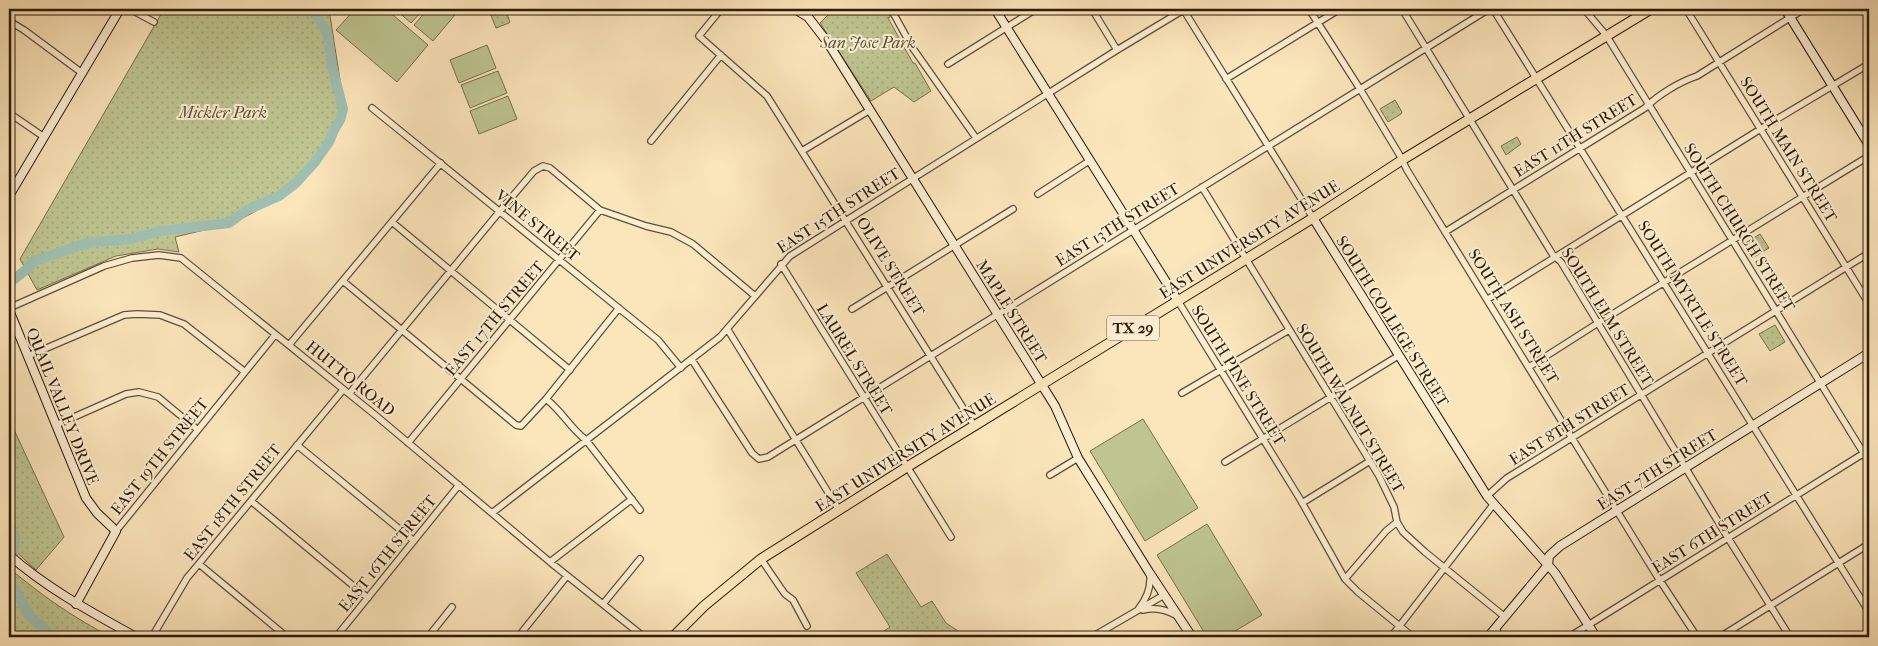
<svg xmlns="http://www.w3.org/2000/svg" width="1878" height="646" viewBox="0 0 1878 646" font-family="'IM FELL French Canon',serif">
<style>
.green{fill:#bec590;stroke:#76704c}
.park{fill:url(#park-dots);stroke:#76704c}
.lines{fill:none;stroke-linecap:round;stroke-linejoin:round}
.river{stroke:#9fbfb2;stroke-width:10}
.street-casing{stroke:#624e35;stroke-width:8}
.secondary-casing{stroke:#2f1b09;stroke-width:10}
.primary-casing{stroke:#2f1b09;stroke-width:11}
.street{stroke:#fceed2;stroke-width:5.5}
.secondary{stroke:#fceed2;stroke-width:8}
.primary{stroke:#fbe5ba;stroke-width:9}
.labels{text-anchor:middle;stroke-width:4;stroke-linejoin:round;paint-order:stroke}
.shield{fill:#fceed2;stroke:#6c5a45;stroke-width:1}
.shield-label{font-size:15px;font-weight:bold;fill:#2f1b09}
.park-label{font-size:16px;font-style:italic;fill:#5a4e32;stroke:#fceed2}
.street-label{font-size:16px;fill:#2f1b09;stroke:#fceed2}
</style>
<defs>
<pattern id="park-dots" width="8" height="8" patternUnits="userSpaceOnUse" patternTransform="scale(1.25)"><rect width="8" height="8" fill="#bec590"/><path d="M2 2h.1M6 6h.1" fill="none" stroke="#a4a97b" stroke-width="1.8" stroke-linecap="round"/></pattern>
</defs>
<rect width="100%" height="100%" fill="#fbe5ba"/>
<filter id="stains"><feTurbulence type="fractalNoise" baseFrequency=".004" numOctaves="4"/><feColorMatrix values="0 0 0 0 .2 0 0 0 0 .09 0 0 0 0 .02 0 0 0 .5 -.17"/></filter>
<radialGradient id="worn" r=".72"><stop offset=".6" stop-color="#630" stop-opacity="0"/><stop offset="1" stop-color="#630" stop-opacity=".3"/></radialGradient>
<path class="green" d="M355,9H386L428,45L397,82L336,30Z
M395,9H424L411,23Z
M428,9H460L433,41L414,25Z
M487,45L496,68L459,83L450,60Z
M498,71L507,93L470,108L461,85Z
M508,96L517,119L479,134L470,111Z
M1143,419L1198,508L1145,541L1090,451Z
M1207,524L1262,615L1225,637H1207L1157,555Z"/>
<path class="park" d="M164,9H329L344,106L334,138L316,164L285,195L234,223L175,237L179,252L158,249L116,256L37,290L20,259Z
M493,9H505L510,22L509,23L496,28L489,10Z
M834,9H886L890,17L888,18L913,63H915L931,91L914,102L894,87L871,101L820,23Z
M1395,100L1402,112L1401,114L1388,122L1380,109Z
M1517,137L1521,144L1506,155L1501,146Z
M1760,234L1769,248L1752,258L1744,244Z
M1775,325L1785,342L1770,351L1759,334Z
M9,419L64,537L36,570L9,545Z
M887,554L921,607L932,601L946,623L967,637H881V633L890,627L856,573Z
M9,568C41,595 74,618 111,637H18L9,630Z"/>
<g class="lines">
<path class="river" d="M9,283L27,269L32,262L87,243L131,239L161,231L229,223L247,210L279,196L296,183L315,162L329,142L334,130L340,120L343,109L332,66L327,32L311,9
M9,519L15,538L9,579L29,615L53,637"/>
<g class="street-casing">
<path id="street" d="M130,9L154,22
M721,9L699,36L767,96L975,427
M891,9L912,47L976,138
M1092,9L1117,50
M1183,9L1313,218
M1309,9L1360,89L1399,154L1407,170L1657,576L1697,637
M1402,9L1553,255L1561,262L1728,538L1790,637
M1493,9L1869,612
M1584,9L1606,35L1869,462
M1686,9L1869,304
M9,21L24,30L82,73
M948,64L1036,9
M1226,79L1340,9
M372,108L658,340L681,368
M9,113L44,137
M651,141L721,55
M802,151L870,110
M1202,187L1379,476L1394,507L1397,522L1403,532L1425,552L1505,617
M1038,194L1089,161
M392,222L570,370
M1445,232L1645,108C1658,95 1679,82 1697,76L1804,9
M781,264L951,537
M343,281L516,425L521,426L546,399L619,308
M1488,299L1767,125L1869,64
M1178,301L1300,499L1345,579L1358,592L1413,637
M9,308L104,266L132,258L159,255L181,258L374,414L550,562L644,637
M852,309L1013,209
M728,330L839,510
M289,345L441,163
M28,356L124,315L137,314L160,315L184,324L245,372
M692,360L752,453L759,459L768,457L1489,9
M1529,367L1598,323L1869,156
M1182,393L1289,330
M349,394L500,211L534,171L543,166L550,168L600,210L646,226L671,232L693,244L755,296
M546,399C562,411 570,428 586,440L640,510
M56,425L126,394L139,392L158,397L198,430
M408,443L600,210
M297,445L414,541
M1225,462L1398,356
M1050,475L1078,458
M1487,496L1507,478L1869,253
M251,501L368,598
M1302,503L1370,461
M492,513L720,337L790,256L1117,50L1185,9
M116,531L275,335
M761,559L780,587L785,594L793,600L807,626
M550,562L632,499
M199,564L287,637
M1345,579L1386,531L1397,522
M603,604L640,559
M1139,608C1147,598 1151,588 1150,575
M1143,610C1156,607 1166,609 1177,616
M1496,629L1501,637
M9,636L11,637
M152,637L187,578L343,390
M336,637L459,485
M428,637L452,607
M518,637L567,576
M1092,637L1164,595
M1391,637L1493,505
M1569,637L1869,450
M1720,637L1869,544"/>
</g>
<g class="secondary-casing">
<path id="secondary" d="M795,9L808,17L828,43L1055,406L1078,458L1149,572L1192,637
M995,9L1178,301
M1785,9L1869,145
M9,196L120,9
M1313,218L1487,496L1555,573L1596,637
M9,310L86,498L97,513L116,531L76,604
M9,555C48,589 91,612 136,637
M1488,637L1548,565L1549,556L1560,546L1869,353"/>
</g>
<g class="primary-casing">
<path id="primary" d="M673,637L704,606L761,559L907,467L1313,218L1402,160L1651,9"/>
</g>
<use href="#street" class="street"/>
<use href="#secondary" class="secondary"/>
<use href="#primary" class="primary"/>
</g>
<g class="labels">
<rect class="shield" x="1107" y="315.5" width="52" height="25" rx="4"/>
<g class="shield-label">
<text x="1133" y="333">TX 29</text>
</g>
<g class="park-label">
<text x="868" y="48">San Jose Park</text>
<text x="223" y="118">Mickler Park</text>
</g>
<g class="street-label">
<text transform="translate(1575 135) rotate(-32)" y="6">EAST 11TH STREET</text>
<text transform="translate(1789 149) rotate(58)" y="6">SOUTH MAIN STREET</text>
<text transform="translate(838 210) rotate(-33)" y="6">EAST 15TH STREET</text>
<text transform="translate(1117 224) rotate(-32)" y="6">EAST 13TH STREET</text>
<text transform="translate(538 225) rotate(39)" y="6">VINE STREET</text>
<text transform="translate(1740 227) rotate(58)" y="6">SOUTH CHURCH STREET</text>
<text transform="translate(1249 239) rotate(-32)" y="6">EAST UNIVERSITY AVENUE</text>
<text transform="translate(891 266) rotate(58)" y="6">OLIVE STREET</text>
<text transform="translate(1693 303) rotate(58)" y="6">SOUTH MYRTLE STREET</text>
<text transform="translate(1012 311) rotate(58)" y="6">MAPLE STREET</text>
<text transform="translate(1514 316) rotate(58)" y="6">SOUTH ASH STREET</text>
<text transform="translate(1608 316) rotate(58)" y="6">SOUTH ELM STREET</text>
<text transform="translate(494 318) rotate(-50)" y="6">EAST 17TH STREET</text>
<text transform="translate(1393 321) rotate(58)" y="6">SOUTH COLLEGE STREET</text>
<text transform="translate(855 359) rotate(58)" y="6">LAUREL STREET</text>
<text transform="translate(1239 375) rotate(58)" y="6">SOUTH PINE STREET</text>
<text transform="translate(351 378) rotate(39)" y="6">HUTTO ROAD</text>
<text transform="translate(63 406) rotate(68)" y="6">QUAIL VALLEY DRIVE</text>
<text transform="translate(1351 408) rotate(59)" y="6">SOUTH WALNUT STREET</text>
<text transform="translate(1569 424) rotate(-32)" y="6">EAST 8TH STREET</text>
<text transform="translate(905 452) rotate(-32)" y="6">EAST UNIVERSITY AVENUE</text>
<text transform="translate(159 456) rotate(-51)" y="6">EAST 19TH STREET</text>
<text transform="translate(1657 469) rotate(-32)" y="6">EAST 7TH STREET</text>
<text transform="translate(232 502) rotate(-51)" y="6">EAST 18TH STREET</text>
<text transform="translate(1712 532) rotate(-32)" y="6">EAST 6TH STREET</text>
<text transform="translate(387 553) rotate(-51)" y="6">EAST 16TH STREET</text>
</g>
</g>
<rect width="1878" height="646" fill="none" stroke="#fbe5ba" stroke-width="30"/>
<rect x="10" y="10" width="1858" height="626" fill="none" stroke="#2f1b09" stroke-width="2.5"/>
<rect x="15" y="15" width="1848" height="616" fill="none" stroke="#2f1b09"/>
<rect width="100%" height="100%" filter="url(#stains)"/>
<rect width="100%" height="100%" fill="url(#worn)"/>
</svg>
